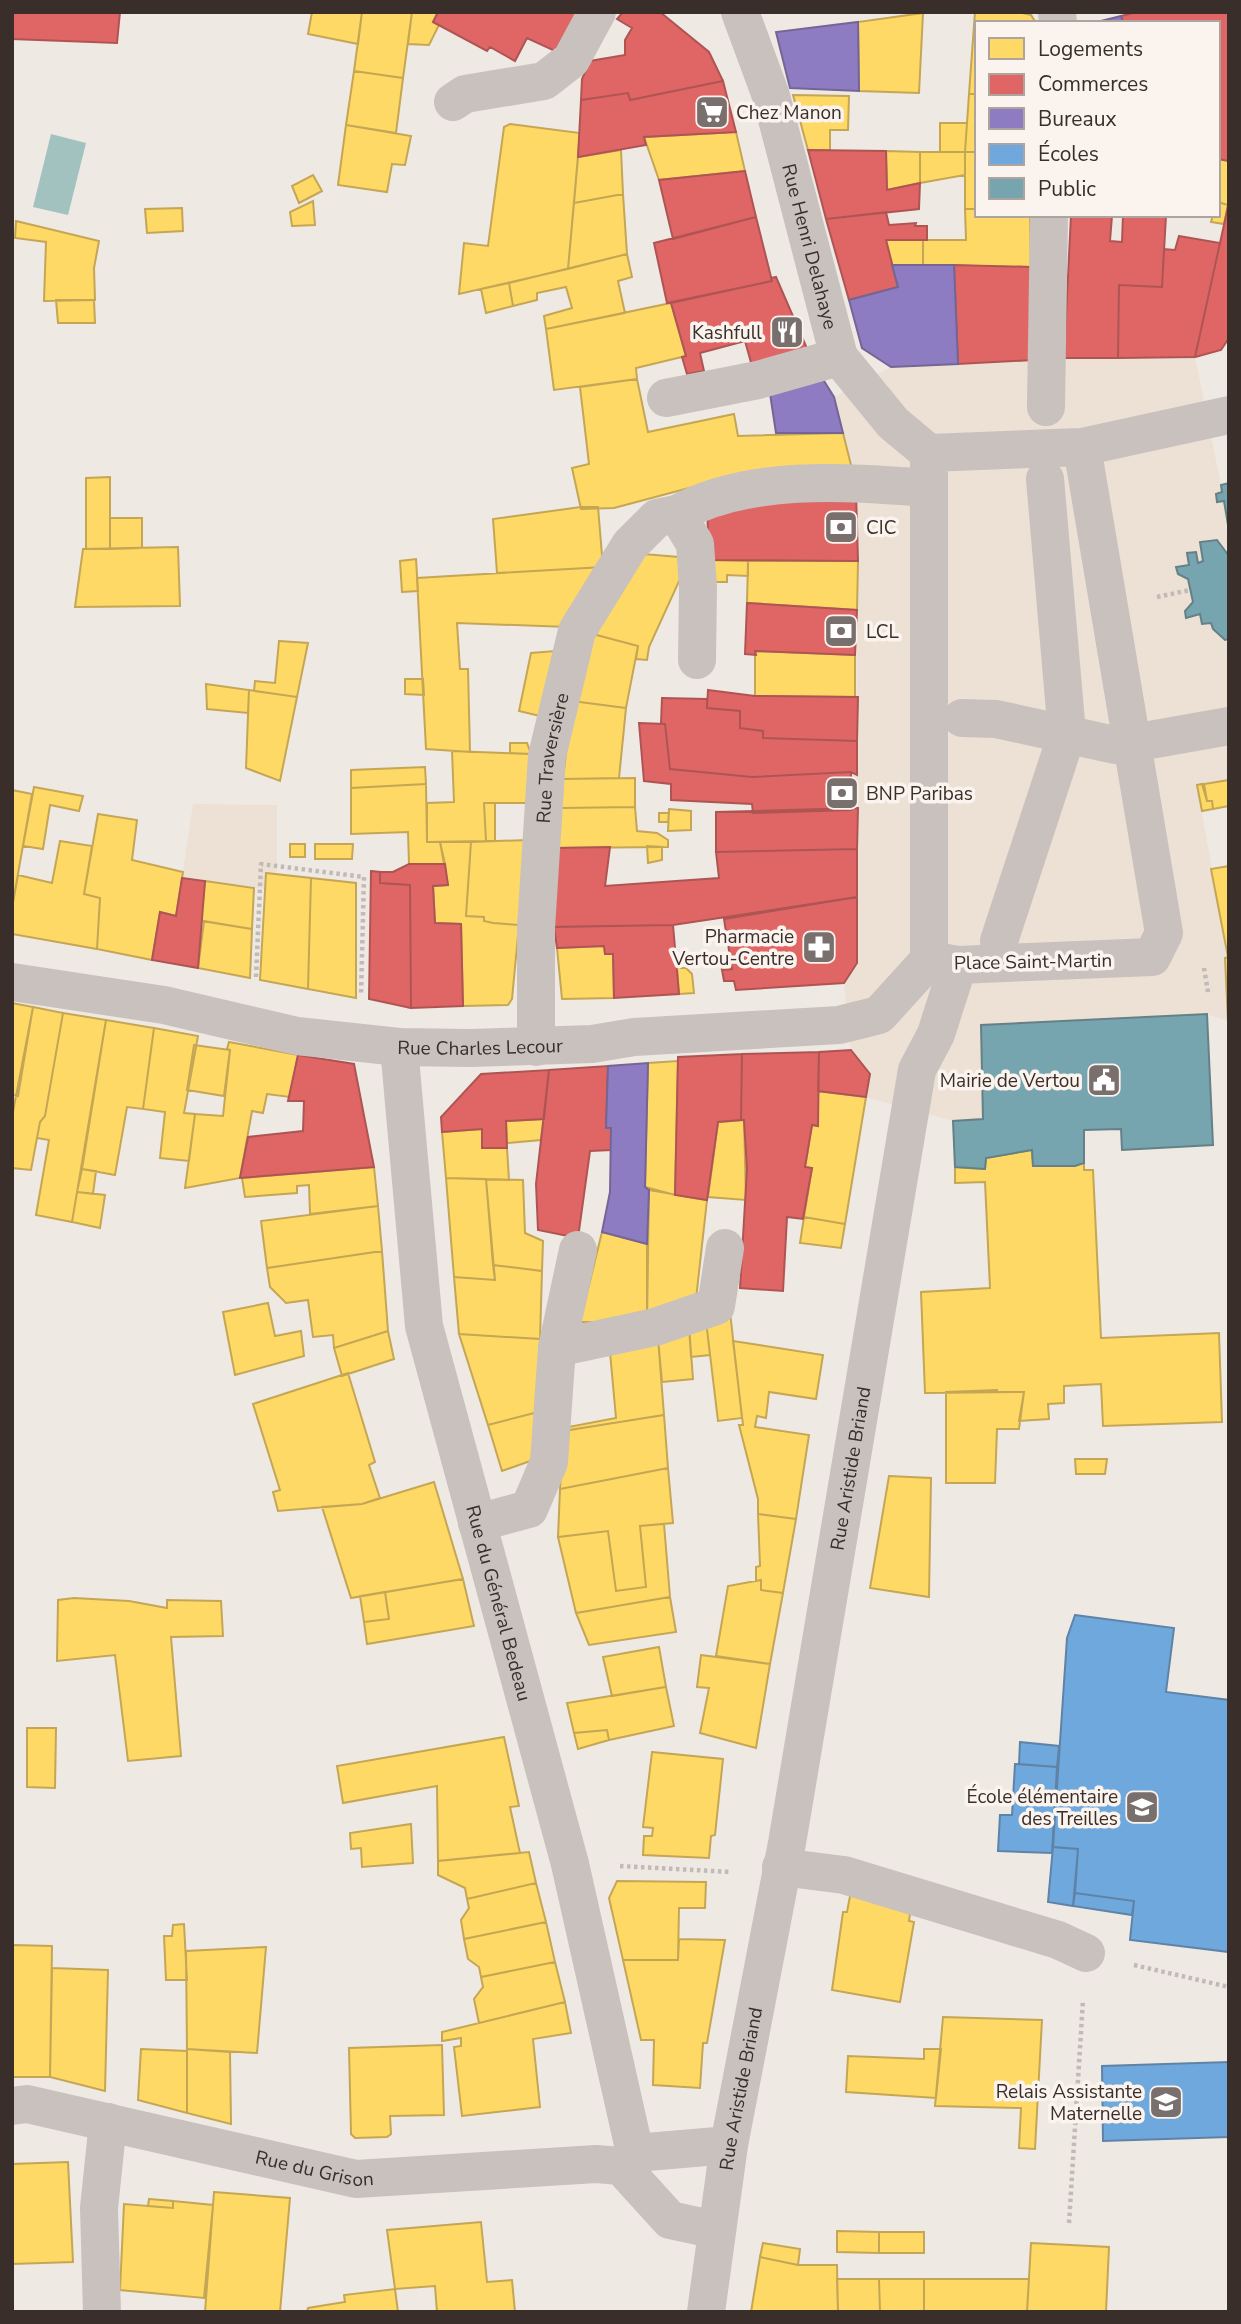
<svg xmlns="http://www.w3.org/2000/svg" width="1241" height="2324" viewBox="0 0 1241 2324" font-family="'Nunito Sans',sans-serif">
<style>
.plaza{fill:#ede0d4}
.water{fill:#a1c2be}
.homes{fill:#ffd966;stroke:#c4a654;stroke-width:2}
.shops{fill:#e06666;stroke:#ae5554;stroke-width:2}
.offices{fill:#8e7cc3;stroke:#756595;stroke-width:2}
.schools{fill:#6fa8dc;stroke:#5f83a7;stroke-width:2}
.public{fill:#76a5af;stroke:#648187;stroke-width:2}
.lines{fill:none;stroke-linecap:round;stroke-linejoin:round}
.path{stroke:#c1bab6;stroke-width:4.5;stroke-dasharray:3.5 3.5;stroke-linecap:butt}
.minor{stroke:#c8c1bd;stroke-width:38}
.labels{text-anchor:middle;stroke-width:7;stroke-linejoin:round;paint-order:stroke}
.poi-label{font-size:19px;fill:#3a2e2b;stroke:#fbf3ed;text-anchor:end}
.street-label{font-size:19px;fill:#3a2e2b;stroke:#fbf3ed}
</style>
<rect width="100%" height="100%" fill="#efe9e4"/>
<path class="plaza" d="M1195,357L1221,485L1222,492L1216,495L1217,501H1224L1229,556L1217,540L1200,542L1203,561L1198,563L1196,552L1188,553L1189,565L1176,567L1178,574L1188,579L1193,602L1185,611L1200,614L1203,624L1211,623L1213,629L1225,640L1229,639V780L1197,786L1228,957L1225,958L1228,1021L1207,1014L982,1025L983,1119L953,1121L866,1097L870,1074L851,1050L844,983L857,962L858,809H851L850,774L857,775L856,492L834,397L891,367L1064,358Z
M193,804L277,805V874L267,873L266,889L182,878Z"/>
<path class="water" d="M51,134L86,143L68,215L33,207Z"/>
<path class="homes" d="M312,12H362L358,44L308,34Z
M362,12H412L403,78L354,71Z
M412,12H438L433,22L439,25L429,45L408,44Z
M975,12H1018L1031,15L1036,23H977V94H969Z
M923,13L919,93L859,91L858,22Z
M354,71L403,78L396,133L346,125Z
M969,94H977V152H965Z
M793,95L849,96L848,130H830V150H808Z
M940,123H967L965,152H940Z
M510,124L580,133L568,269L459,294L464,243L488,246L504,127Z
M346,125L411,136L405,165L392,164L387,192L338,185Z
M736,132L745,171L659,180L644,137Z
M621,150L623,194L574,203L578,157Z
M886,151L920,152V183L887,190Z
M920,152H965V175L920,183Z
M965,152H977V209H965Z
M1218,159L1229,161L1228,205L1218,202Z
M313,175L322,191L299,203L292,186Z
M623,194L627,254L568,269L574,203Z
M313,201L315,225L292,226L290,212Z
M1218,202L1228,205L1224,224L1211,222L1213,215H1218Z
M182,208L183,231L147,233L145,209Z
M965,209H977V215H1030L1031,267L923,265V240H966Z
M16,221L99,241L94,268L95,300L44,301L46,242L15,238Z
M886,240H923V265H892Z
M627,254L632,277L618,281L625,313L546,329L544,316L572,308L566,287L537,293V300L513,306L509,283Z
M509,283L513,306L486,313L481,289Z
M56,300H94L95,323H58Z
M671,303L686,356L636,368L637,379L554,390L546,329Z
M637,379L648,432L734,414L738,436L843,433L853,473L704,484L614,508L581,509L572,468L589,464L580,387Z
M110,477V549H86V478Z
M581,507H598L603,567L497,573L493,519Z
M110,518H142V548L110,549Z
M178,547L180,606L75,607L83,549Z
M643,554L679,557L686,566L649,647L647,660L636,659L638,646L589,633Z
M416,559L418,591L402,592L400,561Z
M709,560L748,561V576L727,575V582H710Z
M748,561H858L857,610L747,603Z
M603,567L568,627L457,623L460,669H468L470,752L426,749L417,578Z
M589,633L638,646L626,708L572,701Z
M279,641L308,643L297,697L254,691L255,681L275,683Z
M555,651L540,716L519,711L531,653Z
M755,651L855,655V697L755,696Z
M405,679H423L424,695L405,694Z
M206,684L249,690L248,713L207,709Z
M249,690L297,697L280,781L246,768Z
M572,701L626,708L619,778L563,779Z
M510,743H527L531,754L510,753Z
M452,751L531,754L529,803H484L486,841L427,842V803L454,802Z
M425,767L426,784L351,788V770Z
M635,778V807L561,808L563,779Z
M1229,780V806L1213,809L1212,801H1207L1204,784Z
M426,784L427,842H440L445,864H409L408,832L351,834V788Z
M1202,784L1207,801H1212L1213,809L1202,811L1197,785Z
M34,787L83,796L79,811L50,805L43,849L23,846Z
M12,790L32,794L12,908Z
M484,803H495V841H486Z
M635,807L637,831L657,833L668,840V847L557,848L561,808Z
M669,809L691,811V830L668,831Z
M659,813H669L668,822H659Z
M98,814L137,820L132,860L183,872L176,916L160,912L152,960L97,949L100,898L84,894Z
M527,840L519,925L493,923L484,921V917L466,916L471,842Z
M60,841L92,846L84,894L100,898L97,949L12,934V908L18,875L52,883Z
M440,842H471L466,916L484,917V921L493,923L519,925L512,999L508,1005L463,1006L461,924L435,923L433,886L448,885Z
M290,844H305V857H290Z
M315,844H353L352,859H315Z
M647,846L662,847V860L648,863Z
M1229,866V1021H1228L1225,958L1228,957L1211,869Z
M266,873L311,878L308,989L260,980Z
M311,878L356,883V998L308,989Z
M205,881L254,888L252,929L201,921Z
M204,921L252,929L250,978L198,968Z
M604,946L605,954H613L614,998L562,999L557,948Z
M730,958L732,969L722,970L720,960Z
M677,968H686L692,974L694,993L679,994Z
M12,1003L33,1007L18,1096L12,1095Z
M33,1007L63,1013L45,1116L40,1122L31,1170L12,1168V1117Z
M63,1013L106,1020L72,1222L36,1215L49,1140L37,1138L40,1122L45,1116Z
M106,1020L154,1028L143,1109L127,1107L115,1175L82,1169Z
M154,1028L198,1036L184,1113L195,1114L189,1161L160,1158L165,1112L143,1109Z
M229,1042L298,1055L290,1097L267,1094L263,1113L252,1111L240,1178L185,1188L195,1114L223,1116L230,1050L227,1049Z
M194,1045L230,1050L224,1096L187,1090Z
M678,1061L675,1195L645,1187L648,1063Z
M818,1091L866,1097L845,1224L804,1217L812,1168L805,1167L812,1125L818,1126Z
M544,1119L541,1140L507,1143L506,1121Z
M744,1120L746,1200L708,1197L718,1122Z
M482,1129V1148H507L509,1180L446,1178L442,1132Z
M1032,1150L1033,1166L1084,1163V1170H1093L1101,1338L1219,1333L1222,1422L1103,1426L1101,1384L1064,1386V1403L1048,1404L1049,1419L1019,1421L1024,1392L925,1393L921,1292L990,1288L985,1182L955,1183V1167L985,1169L986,1158Z
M374,1167L378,1206L310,1214L309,1185L297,1186V1193L245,1197L242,1178Z
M82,1169L96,1171L93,1194L77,1192Z
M446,1178L486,1179L495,1280L454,1277Z
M486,1179L523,1180L525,1233L543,1241L542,1271L493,1265Z
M649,1190L707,1200L696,1299L647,1322Z
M77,1192L105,1195L100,1228L72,1222Z
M378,1206L382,1251L267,1268L261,1221Z
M804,1217L845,1224L841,1248L800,1243Z
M602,1232L647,1244V1322H580Z
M382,1251L388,1331L334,1348L333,1335L313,1337L308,1300L286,1303L270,1287L267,1268Z
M493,1265L542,1271L540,1339L459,1334L454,1277L495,1280Z
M268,1303L275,1336L301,1331L304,1356L235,1375L223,1312Z
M730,1312L742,1418L718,1421L706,1321Z
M706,1321L710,1355L691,1357L689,1326Z
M689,1326L693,1379L662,1382L658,1338Z
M388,1331L394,1359L342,1376L334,1348Z
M459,1334L540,1339L538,1412L488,1425Z
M658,1338L664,1415L563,1431V1428L616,1418L610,1352Z
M733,1341L823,1355L816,1399L769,1392L766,1418L757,1416L755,1427L809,1435L796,1519L758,1514V1499L739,1425H743Z
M348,1373L375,1462L369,1465L380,1498L362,1504L278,1511L273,1492L280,1490L253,1404Z
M997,1390V1392H1024L1019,1429H997L995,1483H946V1392Z
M538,1412L536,1459L502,1471L488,1425Z
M664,1415L668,1468L560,1489L563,1431Z
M1075,1459H1107L1105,1474H1076Z
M668,1468L673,1523L640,1526L646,1587L616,1591L608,1531L558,1537L560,1489Z
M889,1476L931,1478L929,1597L870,1588Z
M434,1482L463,1579L351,1598L322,1507L362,1504Z
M758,1514L796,1519L783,1593L761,1590V1580L756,1581V1567L760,1566Z
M664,1524L670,1597L576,1613L558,1537L608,1531L616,1591L646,1587L640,1526Z
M463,1579L474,1626L367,1644L364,1622L389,1619L385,1592Z
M761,1580V1590L783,1593L770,1664L716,1656L728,1586Z
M385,1592L389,1619L364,1622L360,1596Z
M670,1597L676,1632L589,1645L576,1613Z
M74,1598L129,1601L167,1608V1600L221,1601L223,1636L171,1637L181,1756L128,1761L115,1655L57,1661L58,1600Z
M659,1647L666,1687L612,1696L603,1657Z
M701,1655L770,1664L756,1748L700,1733L709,1688L697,1687Z
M666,1687L674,1726L609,1740L607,1730L574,1733L567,1703Z
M27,1728H56L55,1788L27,1787Z
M607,1730L609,1740L578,1749L574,1733Z
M504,1737L519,1806L510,1807L520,1853L438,1861L437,1786L343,1803L337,1766Z
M652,1752L723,1759L715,1835L711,1836L709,1858L643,1855L644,1836H652L653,1828L643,1827Z
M411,1824L413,1863L362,1867L361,1848L351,1849L350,1833Z
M529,1852L536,1883L467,1899L465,1888L438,1875V1861Z
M617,1881L706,1882L705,1908H679L678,1960H623L609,1898Z
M536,1883L546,1922L464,1939L461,1920L469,1908L467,1899Z
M851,1891L911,1907L909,1921L914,1922L900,2002L832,1990L843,1912H847Z
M546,1922L555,1962L481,1977L479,1967L468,1959L464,1939Z
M184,1924L187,1980H166L164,1936H172L173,1925Z
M679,1939L725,1940L707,2043H703L700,2088L653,2085L654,2040H641L623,1960H678Z
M12,1945L52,1946L50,2077H12Z
M266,1947L257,2053L187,2049L186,1951Z
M555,1962L565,2002L479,2023L474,1999L483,1987L481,1977Z
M52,1968L108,1970L105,2091L50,2077Z
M565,2002L571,2033L533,2039L540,2107L462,2116L454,2047L461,2046V2038L442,2041V2032Z
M943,2017L1042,2020L1035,2149L1019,2148L1021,2108L935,2106Z
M442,2045L444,2115L390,2116L391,2134L387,2137L355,2138L351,2134L349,2048Z
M141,2049L187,2051V2113L138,2100Z
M187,2049L230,2052L231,2124L187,2113Z
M924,2049H941L936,2098L846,2092L848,2056L924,2059Z
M68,2162L73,2262L12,2264V2164Z
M214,2192L290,2198L280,2312H205Z
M149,2199L173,2201V2208L148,2206Z
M173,2201L213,2205L204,2298L120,2290L124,2204L173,2208Z
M481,2222L487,2282L512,2280L515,2312H437L435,2286L395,2289L387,2230Z
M837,2231L879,2232V2253L837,2252Z
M879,2232H924V2253H879Z
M763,2243L800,2249L798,2265L760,2257Z
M1031,2243L1109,2247L1106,2312H1027Z
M760,2257L798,2265H837L838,2312H751Z
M837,2279H879L880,2312H838Z
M879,2279H924V2312H880Z
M924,2279H1029L1027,2312H924Z
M395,2289L398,2312H307L308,2308L345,2302L344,2295Z"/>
<path class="shops" d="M12,12H120L117,43L12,39Z
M438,12H577L555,51L527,38L515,61L490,47L487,51L433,22Z
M623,12H660L709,52L723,81L630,100L628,93L581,100L582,79L590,61L625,55V40L632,28L617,19Z
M1137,12H1229V161L1218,159V23H1123L1121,16Z
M723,81L736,132L644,137L646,145L578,157L581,100L628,93L630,100Z
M808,150L886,151L887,190L920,183L919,209L826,219Z
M745,171L756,217L673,239L659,180Z
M1229,202V338L1221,350L1195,357Z
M886,212L889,225L916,223L915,226H927V240H886L898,287L849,300L826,219Z
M1071,215L1112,216L1110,241L1122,242L1123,215H1166L1162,287L1119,285L1118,358H1064Z
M756,217L772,281L667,303L654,243Z
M1179,236L1220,243L1195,357L1118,358L1119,285L1162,287L1164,249L1175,250Z
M954,265L1031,267L1033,360L958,364Z
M776,277L809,353L752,366L745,341L700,353L704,371L687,374L682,357L686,356L671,303L772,281L771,278Z
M856,492L858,561L709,560L707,506Z
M747,603L857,610L855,655L755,651L756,655L745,654Z
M708,690L755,696L858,697L857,741L763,738V731L740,728V711L707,708Z
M662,698L707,699V708L740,711V728L763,731V738L857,741V775L851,772L752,777L670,769L665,724H661Z
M639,723L665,724L670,769L752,777L851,772V810L753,813L752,804L671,800V784L644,781Z
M858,808L857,849L716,852V812Z
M610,847L605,886L719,878L716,852L857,849V897L673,925L546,927L555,848Z
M409,864H445L448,885L433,886L435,923L461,924L463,1006L411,1008L410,885L380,883V872H393Z
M371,871L380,872V883L410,885L411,1008L369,999Z
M182,878L205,881L198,968L152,960L160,912L176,916Z
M857,897V963L844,983L736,990L734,981H724L722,970L732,969L724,919Z
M673,925L679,994L614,998L613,954H605L604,946L557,948L554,927Z
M851,1050L870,1074L866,1097L818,1091L819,1052Z
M819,1052L818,1126L812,1125L805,1167L812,1168L803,1219L787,1217L783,1291L740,1288L747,1169L744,1120H741L742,1054Z
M742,1054L741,1120L718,1122L707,1200L675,1195L678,1057Z
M298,1055L354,1064L374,1167L240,1178L248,1137L303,1131L304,1101H288Z
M608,1066L606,1128H611V1150L590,1151L578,1238L538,1230L536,1184L549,1070Z
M549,1070L544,1119L506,1121L507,1148H482V1129L442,1132L441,1117L481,1074Z"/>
<path class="offices" d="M1121,16L1123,23H1093Z
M858,22L859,91L790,88L776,32Z
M892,265H954L958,364L891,367L862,348L849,300L898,287Z
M819,373L834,397L843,433H776L769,387Z
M648,1063L645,1187L649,1190L647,1244L602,1232L610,1192L611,1128H606L608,1066Z"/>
<path class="schools" d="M1075,1615L1174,1628L1166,1692L1229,1700V1952L1130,1940L1134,1901L1075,1893L1078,1849L1053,1847L1067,1638Z
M1020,1742L1059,1746L1057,1767L1019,1764Z
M1015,1764L1057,1767L1052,1853L998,1851L1000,1815H1012Z
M1053,1847L1078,1849L1073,1906L1048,1902Z
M1075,1893L1134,1901L1132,1915L1073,1906Z
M1229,2062V2137L1103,2141L1102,2066Z"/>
<path class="public" d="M1229,483V531L1224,501L1217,502L1216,494L1222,492L1221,485Z
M1217,540L1229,556V639L1225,640L1213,629L1211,623L1202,624L1200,614L1186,618L1185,611L1193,602L1188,579L1178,574L1176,567L1189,565L1187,553L1196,552L1198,563L1203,561L1200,542Z
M1207,1014L1213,1145L1122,1150L1121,1129L1084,1130V1163L1075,1166H1033L1032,1150L986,1158L985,1169L955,1167L953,1121L983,1119L981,1025Z"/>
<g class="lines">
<path class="path" d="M1157,597L1190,590
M1204,968L1208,992
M256,977L261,864L364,877L361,994
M620,1866L731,1872
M1134,1965L1229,1987
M1069,2223L1083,2000"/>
<g class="minor">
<path id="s1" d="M740,12L771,96L839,357L893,423L929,453"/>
<path d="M1057,12L1058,23"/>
<path d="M453,102L465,94L544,81L571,60L597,12"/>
<path d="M666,398L758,380L839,357"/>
<path d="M1046,407L1049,215"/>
<path d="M1082,447L1164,933L1152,957L958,965L929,960V453L1082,447L1229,415"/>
<path d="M677,514C748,474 847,482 927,488"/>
<path d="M962,718L996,719L1115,745"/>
<path d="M1133,743L1229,726"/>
<path d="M999,941L1067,734L1045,479"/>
<path id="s2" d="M12,982L164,1005L297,1036L399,1047L470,1048L592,1044L634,1037L839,1025L879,1015L929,960"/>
<path id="s3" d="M399,1047L424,1326L570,1864L635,2153"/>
<path id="s4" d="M536,1047V928L547,756L577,631L630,545L657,518L677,514L695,544L698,587L697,660"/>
<path d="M557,1348L655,1327L716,1306L725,1248"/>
<path d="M477,1523L529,1509L549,1462L557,1348L578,1250"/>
<path d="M781,1867L844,1875L1058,1940L1086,1953"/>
<path id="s5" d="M12,2106L27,2104L356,2179L596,2164L621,2166L670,2220L716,2230"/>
<path d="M621,2166L635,2153L729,2145"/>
<path d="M102,2312L99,2208L108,2122"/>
<path id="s6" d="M706,2312L729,2145L787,1843L917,1070L936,1034L958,965"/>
</g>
</g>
<defs>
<g id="supermarket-square" transform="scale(1.75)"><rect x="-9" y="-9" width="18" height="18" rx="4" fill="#796f6c" stroke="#fbf3ed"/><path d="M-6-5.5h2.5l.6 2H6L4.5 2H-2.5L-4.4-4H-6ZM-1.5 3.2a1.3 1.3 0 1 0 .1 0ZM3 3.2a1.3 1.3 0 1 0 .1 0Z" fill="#fff"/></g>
<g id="restaurant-square" transform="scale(1.75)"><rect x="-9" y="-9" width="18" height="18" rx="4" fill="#796f6c" stroke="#fbf3ed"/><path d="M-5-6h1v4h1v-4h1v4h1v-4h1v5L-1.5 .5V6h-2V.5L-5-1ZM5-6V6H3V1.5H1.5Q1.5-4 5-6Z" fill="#fff"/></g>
<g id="bank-square" transform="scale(1.75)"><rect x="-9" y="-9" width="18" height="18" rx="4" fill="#796f6c" stroke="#fbf3ed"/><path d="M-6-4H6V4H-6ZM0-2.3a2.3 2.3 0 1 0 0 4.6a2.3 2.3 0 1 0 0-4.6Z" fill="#fff"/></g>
<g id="pharmacy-square" transform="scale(1.75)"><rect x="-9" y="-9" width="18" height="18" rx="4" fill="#796f6c" stroke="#fbf3ed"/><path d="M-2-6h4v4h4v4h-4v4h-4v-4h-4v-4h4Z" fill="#fff"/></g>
<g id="civic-square" transform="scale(1.75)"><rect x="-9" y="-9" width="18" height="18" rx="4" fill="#796f6c" stroke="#fbf3ed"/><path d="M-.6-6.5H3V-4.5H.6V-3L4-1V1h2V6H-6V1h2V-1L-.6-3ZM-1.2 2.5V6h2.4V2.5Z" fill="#fff"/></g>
<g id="school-square" transform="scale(1.75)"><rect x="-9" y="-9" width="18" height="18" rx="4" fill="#796f6c" stroke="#fbf3ed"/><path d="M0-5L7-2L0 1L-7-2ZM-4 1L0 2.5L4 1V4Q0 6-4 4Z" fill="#fff"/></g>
</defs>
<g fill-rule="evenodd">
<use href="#supermarket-square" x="712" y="112"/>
<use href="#restaurant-square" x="787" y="332"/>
<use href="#bank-square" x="841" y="527"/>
<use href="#bank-square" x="841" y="631"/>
<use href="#bank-square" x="842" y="793"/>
<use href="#pharmacy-square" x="819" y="947"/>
<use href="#civic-square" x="1104" y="1080"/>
<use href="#school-square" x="1142" y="1807"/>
<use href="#school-square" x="1166" y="2102"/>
</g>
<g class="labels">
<g class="poi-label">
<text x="736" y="119" text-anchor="start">Chez Manon</text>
<text x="762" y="339">Kashfull</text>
<text x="866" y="534" text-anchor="start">CIC</text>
<text x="866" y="638" text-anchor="start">LCL</text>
<text x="866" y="800" text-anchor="start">BNP Paribas</text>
<text x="794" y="943">Pharmacie<tspan x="794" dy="22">Vertou-Centre</tspan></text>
<text x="1080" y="1087">Mairie de Vertou</text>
<text x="1118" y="1803">École élémentaire<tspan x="1118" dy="22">des Treilles</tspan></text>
<text x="1142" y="2098">Relais Assistante<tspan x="1142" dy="22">Maternelle</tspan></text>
</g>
<g class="street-label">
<text dy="7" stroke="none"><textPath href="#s1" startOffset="245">Rue Henri Delahaye</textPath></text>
<text dy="7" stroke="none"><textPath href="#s4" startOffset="290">Rue Traversière</textPath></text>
<text transform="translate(1033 961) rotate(-1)" y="7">Place Saint-Martin</text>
<text dy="7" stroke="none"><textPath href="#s2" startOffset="474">Rue Charles Lecour</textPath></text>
<text dy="7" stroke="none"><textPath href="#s6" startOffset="856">Rue Aristide Briand</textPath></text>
<text dy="7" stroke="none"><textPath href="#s3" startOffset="567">Rue du Général Bedeau</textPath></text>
<text dy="7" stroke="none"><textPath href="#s6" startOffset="226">Rue Aristide Briand</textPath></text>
<text dy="7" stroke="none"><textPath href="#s5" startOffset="310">Rue du Grison</textPath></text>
</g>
</g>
<rect width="1241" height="2324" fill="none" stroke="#3a2e2b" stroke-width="28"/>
<rect x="975" y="21" width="245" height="196" fill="#fbf3ed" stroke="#aea49f" stroke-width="2"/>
<rect x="989" y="38" width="35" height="21" fill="#ffd966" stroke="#aea49f" stroke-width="2"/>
<text x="1038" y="56" font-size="21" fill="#3a2e2b">Logements</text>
<rect x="989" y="74" width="35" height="21" fill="#e06666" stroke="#aea49f" stroke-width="2"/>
<text x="1038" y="91" font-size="21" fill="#3a2e2b">Commerces</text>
<rect x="989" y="108" width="35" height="21" fill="#8e7cc3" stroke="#aea49f" stroke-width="2"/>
<text x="1038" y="126" font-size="21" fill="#3a2e2b">Bureaux</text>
<rect x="989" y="144" width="35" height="21" fill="#6fa8dc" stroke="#aea49f" stroke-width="2"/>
<text x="1038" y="161" font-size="21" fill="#3a2e2b">Écoles</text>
<rect x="989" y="178" width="35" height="21" fill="#76a5af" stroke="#aea49f" stroke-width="2"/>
<text x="1038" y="196" font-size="21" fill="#3a2e2b">Public</text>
</svg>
